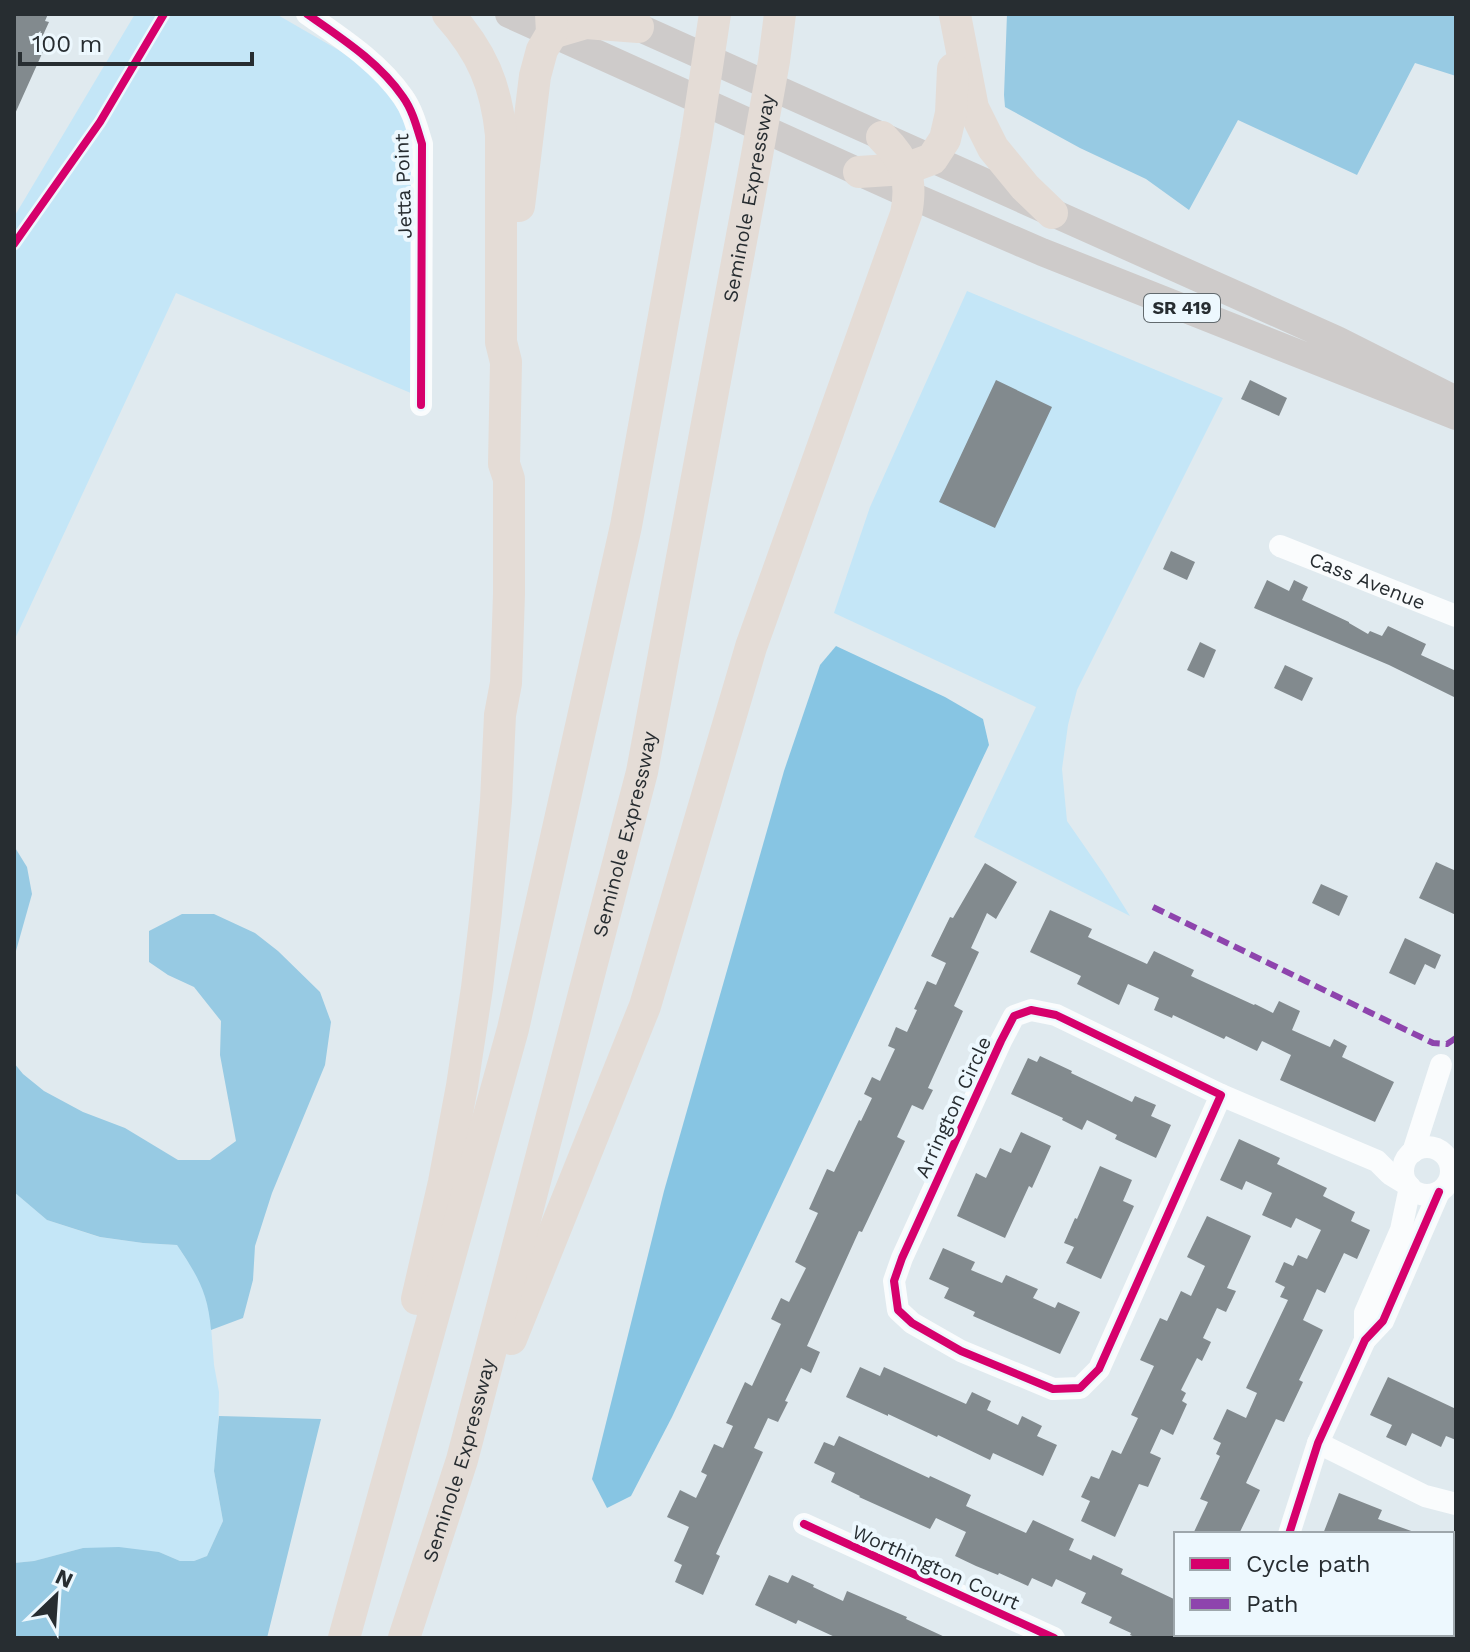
<svg xmlns="http://www.w3.org/2000/svg" width="1470" height="1652" viewBox="0 0 1470 1652" font-family="'Work Sans',sans-serif">
<style>
.green{fill:#c4e6f7}
.forest{fill:#97cae3}
.water{fill:#87c5e3}
.building{fill:#828a8e}
.lines{fill:none;stroke-linecap:round;stroke-linejoin:round}
.minor{stroke:#fafcfd;stroke-width:22}
.major{stroke:#cecbca;stroke-width:28}
.highway{stroke:#e4dcd6;stroke-width:32}
.quiet{stroke:#8e44ad;stroke-width:6;stroke-dasharray:12 6;stroke-linecap:butt}
.cycleway-casing{stroke:#edf8fe;stroke-width:13}
.cycleway{stroke:#d6006c;stroke-width:8}
.labels{text-anchor:middle;stroke-width:8;stroke-linejoin:round;paint-order:stroke}
.shield{fill:#edf8fe;stroke:#626a6e;stroke-width:2}
.shield-label{font-size:18px;font-weight:bold;fill:#272d31}
.street-label{font-size:20px;fill:#272d31;stroke:#edf8fe}
</style>
<rect width="100%" height="100%" fill="#e0eaef"/>
<path class="green" d="M135,14H276L354,59L375,77L397,103L413,146V394L176,293L14,641V217Z
M967,291L1223,398L1077,690L1068,725L1062,769L1067,821L1103,873L1130,916L974,837L1036,707L834,613L870,507Z
M14,1192L47,1220L99,1237L143,1243L177,1245L200,1280L210,1313L214,1365L219,1392L218,1441L214,1471L223,1521L207,1556L194,1561H180L159,1552L83,1548L34,1561L14,1563Z"/>
<path class="forest" d="M1007,14H1456V76L1415,63L1357,175L1238,120L1189,210L1146,179L1080,148L1005,107L1004,95Z
M14,846L27,867L32,894L14,958Z
M182,914H214L255,933L278,951L320,992L331,1022L325,1065L272,1193L255,1246L253,1280L243,1318L211,1330C208,1292 197,1275 177,1245L143,1243L100,1237L47,1220L14,1192V1063L23,1074L44,1091L83,1112L125,1128L178,1160H210L236,1141L220,1055L221,1021L194,987L168,975L149,962V931Z
M219,1416L321,1419L267,1638H14V1563L34,1561L83,1548L119,1547L159,1552L180,1561H194L207,1556L223,1521L214,1471Z"/>
<path class="water" d="M836,646L945,697L983,719L989,745L672,1417L631,1496L607,1508L592,1479L664,1191L784,771L820,665Z"/>
<path class="building" d="M14,14H48L45,21L49,22L39,44L45,47L14,116Z
M996,380L1052,407L995,528L939,502Z
M1250,380L1287,398L1279,416L1241,399Z
M1171,551L1195,562L1187,580L1163,569Z
M1267,580L1289,591L1294,580L1308,587L1302,600L1349,622V623L1368,634L1370,631L1382,636L1388,626L1426,644L1421,655L1456,671V698L1389,665L1254,608Z
M1200,642L1216,650L1204,678L1187,670Z
M1285,665L1313,678L1302,701L1274,688Z
M1436,862L1456,871V915L1419,898Z
M985,863L1017,882L996,919L987,913L971,948L979,952L954,1006L963,1011L928,1088L933,1090L923,1110L912,1105L897,1137L905,1141L862,1232L859,1231L807,1346L820,1352L811,1373L801,1368L785,1401L788,1402L778,1422L768,1418L754,1448L763,1452L716,1554L720,1556L703,1595L675,1582L682,1565L674,1561L689,1527L667,1517L680,1490L696,1498L707,1475L701,1472L714,1444L723,1448L733,1426L726,1423L745,1382L752,1386L781,1324L771,1319L781,1298L789,1302L806,1268L795,1262L818,1213L809,1209L827,1169L834,1172L859,1120L861,1121L872,1098L864,1094L872,1077L880,1081L895,1049L888,1046L896,1027L907,1032L917,1010L914,1009L927,981L936,985L946,963L931,956L950,917L953,918Z
M1321,884L1348,896L1339,916L1312,903Z
M1050,910L1092,929L1088,937L1147,964L1154,951L1194,970L1191,976L1254,1005L1255,1004L1273,1013L1279,1001L1300,1011L1292,1030L1330,1047L1334,1039L1347,1046L1342,1057L1394,1082L1375,1122L1280,1080L1291,1055L1262,1041L1257,1051L1226,1036L1224,1039L1173,1015L1172,1018L1154,1010L1159,998L1128,984L1119,1005L1077,984L1081,976L1030,952Z
M1405,938L1441,955L1435,969L1425,964L1415,985L1389,973Z
M1040,1056L1072,1071L1071,1073L1132,1102L1135,1096L1156,1105L1151,1116L1171,1125L1156,1158L1115,1139L1117,1135L1087,1120L1082,1130L1062,1120L1063,1118L1011,1094L1028,1058L1037,1062Z
M1021,1132L1051,1146L1032,1188L1029,1186L1005,1238L957,1216L976,1173L986,1178L1000,1148L1011,1153Z
M1239,1139L1280,1158L1277,1164L1327,1188L1323,1196L1355,1212L1351,1221L1370,1230L1357,1259L1344,1253L1325,1293L1317,1289L1303,1320L1323,1330L1299,1380L1303,1382L1284,1422L1276,1419L1246,1483L1260,1490L1239,1534H1193L1208,1502L1200,1499L1220,1456L1216,1454L1221,1443L1213,1439L1227,1409L1246,1418L1257,1393L1246,1388L1288,1300L1280,1297L1285,1287L1275,1282L1284,1262L1293,1266L1298,1255L1307,1259L1321,1230L1296,1218L1291,1228L1262,1215L1272,1193L1246,1181L1242,1190L1220,1180Z
M1100,1166L1132,1180L1123,1201L1134,1206L1101,1279L1066,1263L1074,1247L1064,1243L1075,1218L1077,1219Z
M1207,1216L1251,1236L1227,1288L1236,1291L1226,1312L1217,1308L1203,1338L1211,1342L1202,1361L1197,1358L1181,1390L1186,1393L1182,1401L1187,1404L1173,1435L1161,1429L1150,1453L1161,1458L1148,1487L1139,1484L1115,1537L1081,1521L1090,1501L1081,1497L1091,1476L1099,1479L1112,1450L1121,1454L1138,1418L1131,1415L1154,1366L1140,1360L1160,1318L1167,1321L1181,1291L1191,1296L1205,1266L1187,1257Z
M943,1248L975,1262L971,1270L1002,1283L1006,1275L1038,1289L1033,1298L1055,1308L1058,1302L1080,1312L1060,1354L973,1316L975,1312L944,1298L949,1288L929,1279Z
M860,1367L880,1376L884,1367L966,1404L972,1392L991,1401L987,1410L1018,1425L1022,1416L1042,1426L1037,1436L1057,1445L1043,1476L993,1453L990,1460L938,1435L937,1437L888,1414V1416L846,1397Z
M1388,1377L1456,1409V1440L1446,1436L1441,1447L1412,1433L1406,1446L1386,1437L1392,1425L1370,1415Z
M839,1436L929,1478L930,1476L971,1495L966,1506L1026,1533L1033,1520L1074,1539L1069,1550L1091,1560L1093,1555L1123,1569L1121,1574L1176,1600V1638H1137L1130,1635L1131,1633L1109,1623L1112,1617L1081,1603L1086,1593L1056,1579L1052,1587L1032,1578L1028,1586L999,1573L998,1575L976,1566L955,1556L966,1532L936,1518L930,1529L859,1497L860,1496L831,1482L835,1473L814,1463L824,1442L834,1446Z
M1339,1493L1382,1510L1378,1519L1414,1532V1534H1323Z
M769,1575L788,1583L792,1575L814,1585L813,1587L843,1601L847,1591L907,1617L906,1619L947,1638H837L798,1620L796,1624L755,1605Z"/>
<g class="lines">
<g class="minor">
<path d="M307,14C341,38 379,62 403,97C413,111 417,128 422,144L421,405"/>
<path id="s1" d="M1280,546L1456,616"/>
<path d="M1031,1010L1056,1015L1221,1095L1099,1369L1080,1388L1053,1389L961,1351L912,1323L898,1310L894,1281L902,1258L1001,1041L1014,1016Z"/>
<path d="M1221,1095L1377,1161L1390,1174L1408,1185"/>
<circle cx="1427" cy="1171" r="24"/>
<path d="M1413,1152L1441,1065"/>
<path d="M1365,1340V1313L1401,1230L1410,1187"/>
<path d="M1318,1443L1425,1496L1456,1504"/>
<path d="M804,1524L1054,1638"/>
<path d="M1289,1534L1318,1443L1365,1340L1383,1321L1439,1192"/>
<path d="M1255,1638L1256,1634"/>
</g>
<path class="major" d="M509,14L910,195L1042,252L1456,416
M620,19L1337,340L1448,396"/>
<g class="highway">
<path d="M955,15L973,108L993,148L1025,187L1052,213"/>
<path d="M552,33L586,23L638,27"/>
<path d="M859,172L905,169L932,159L945,139L951,113L953,69"/>
<path d="M519,206L535,76L542,50L552,33L551,14"/>
<path d="M417,1299L444,1182L462,1086L477,988L486,912L496,801L500,715L506,683L509,594V479L504,464L506,362L501,342V135C496,85 482,52 448,14"/>
<path d="M511,1339L645,1006L751,647L906,214C913,179 906,161 882,137"/>
<path d="M344,1638L513,1029L626,526L696,139L715,14"/>
<path id="s2" d="M404,1638L462,1460L642,772L755,166L774,61L780,14"/>
</g>
<path class="quiet" d="M1153,907L1433,1043L1447,1044L1456,1038"/>
<g class="cycleway-casing">
<path id="cycleway" d="M307,14C341,38 379,62 403,97C413,111 417,128 422,144L421,405
M14,244L100,122L164,14
M1031,1010L1056,1015L1221,1095L1099,1369L1080,1388L1053,1389L961,1351L912,1323L898,1310L894,1281L902,1258L1001,1041L1014,1016Z
M804,1524L1054,1638
M1289,1534L1318,1443L1365,1340L1383,1321L1439,1192"/>
</g>
<use href="#cycleway" class="cycleway"/>
</g>
<g class="labels">
<rect class="shield" x="1144" y="294" width="76" height="28" rx="6"/>
<g class="shield-label">
<text x="1182" y="314">SR 419</text>
</g>
<g class="street-label">
<text transform="translate(403 186) rotate(-92)" y="7">Jetta Point</text>
<text dy="7" stroke="none"><textPath href="#s2" startOffset="1482">Seminole Expressway</textPath></text>
<text dy="7" stroke="none"><textPath href="#s1" startOffset="94">Cass Avenue</textPath></text>
<text dy="7" stroke="none"><textPath href="#s2" startOffset="834">Seminole Expressway</textPath></text>
<text transform="translate(953 1107) rotate(-65)" y="7">Arrington Circle</text>
<text dy="7" stroke="none"><textPath href="#s2" startOffset="186">Seminole Expressway</textPath></text>
<text transform="translate(936 1567) rotate(24)" y="7">Worthington Court</text>
</g>
</g>
<rect width="1470" height="1652" fill="none" stroke="#272d31" stroke-width="32"/>
<rect x="1174" y="1532" width="280" height="104" fill="#edf8fe" stroke="#9ea7ac" stroke-width="2"/>
<rect x="1190" y="1558" width="40" height="12" fill="#d6006c" stroke="#9ea7ac" stroke-width="2"/>
<text x="1246" y="1572" font-size="24" fill="#272d31">Cycle path</text>
<rect x="1190" y="1598" width="40" height="12" fill="#8e44ad" stroke="#9ea7ac" stroke-width="2"/>
<text x="1246" y="1612" font-size="24" fill="#272d31">Path</text>
<g transform="translate(56 1596) rotate(25)" stroke="#edf8fe" stroke-width="6" paint-order="stroke">
<path d="M0-6L14 30L0 20L-14 30Z" fill="#272d31"/>
<text y="-12" font-size="22" font-weight="bold" text-anchor="middle" fill="#272d31">N</text>
</g>
<path d="M20 52v12h232v-12" fill="none" stroke="#272d31" stroke-width="4"/>
<text x="32" y="52" font-size="24" fill="#272d31" stroke="#edf8fe" stroke-width="6" paint-order="stroke">100 m</text>
</svg>
